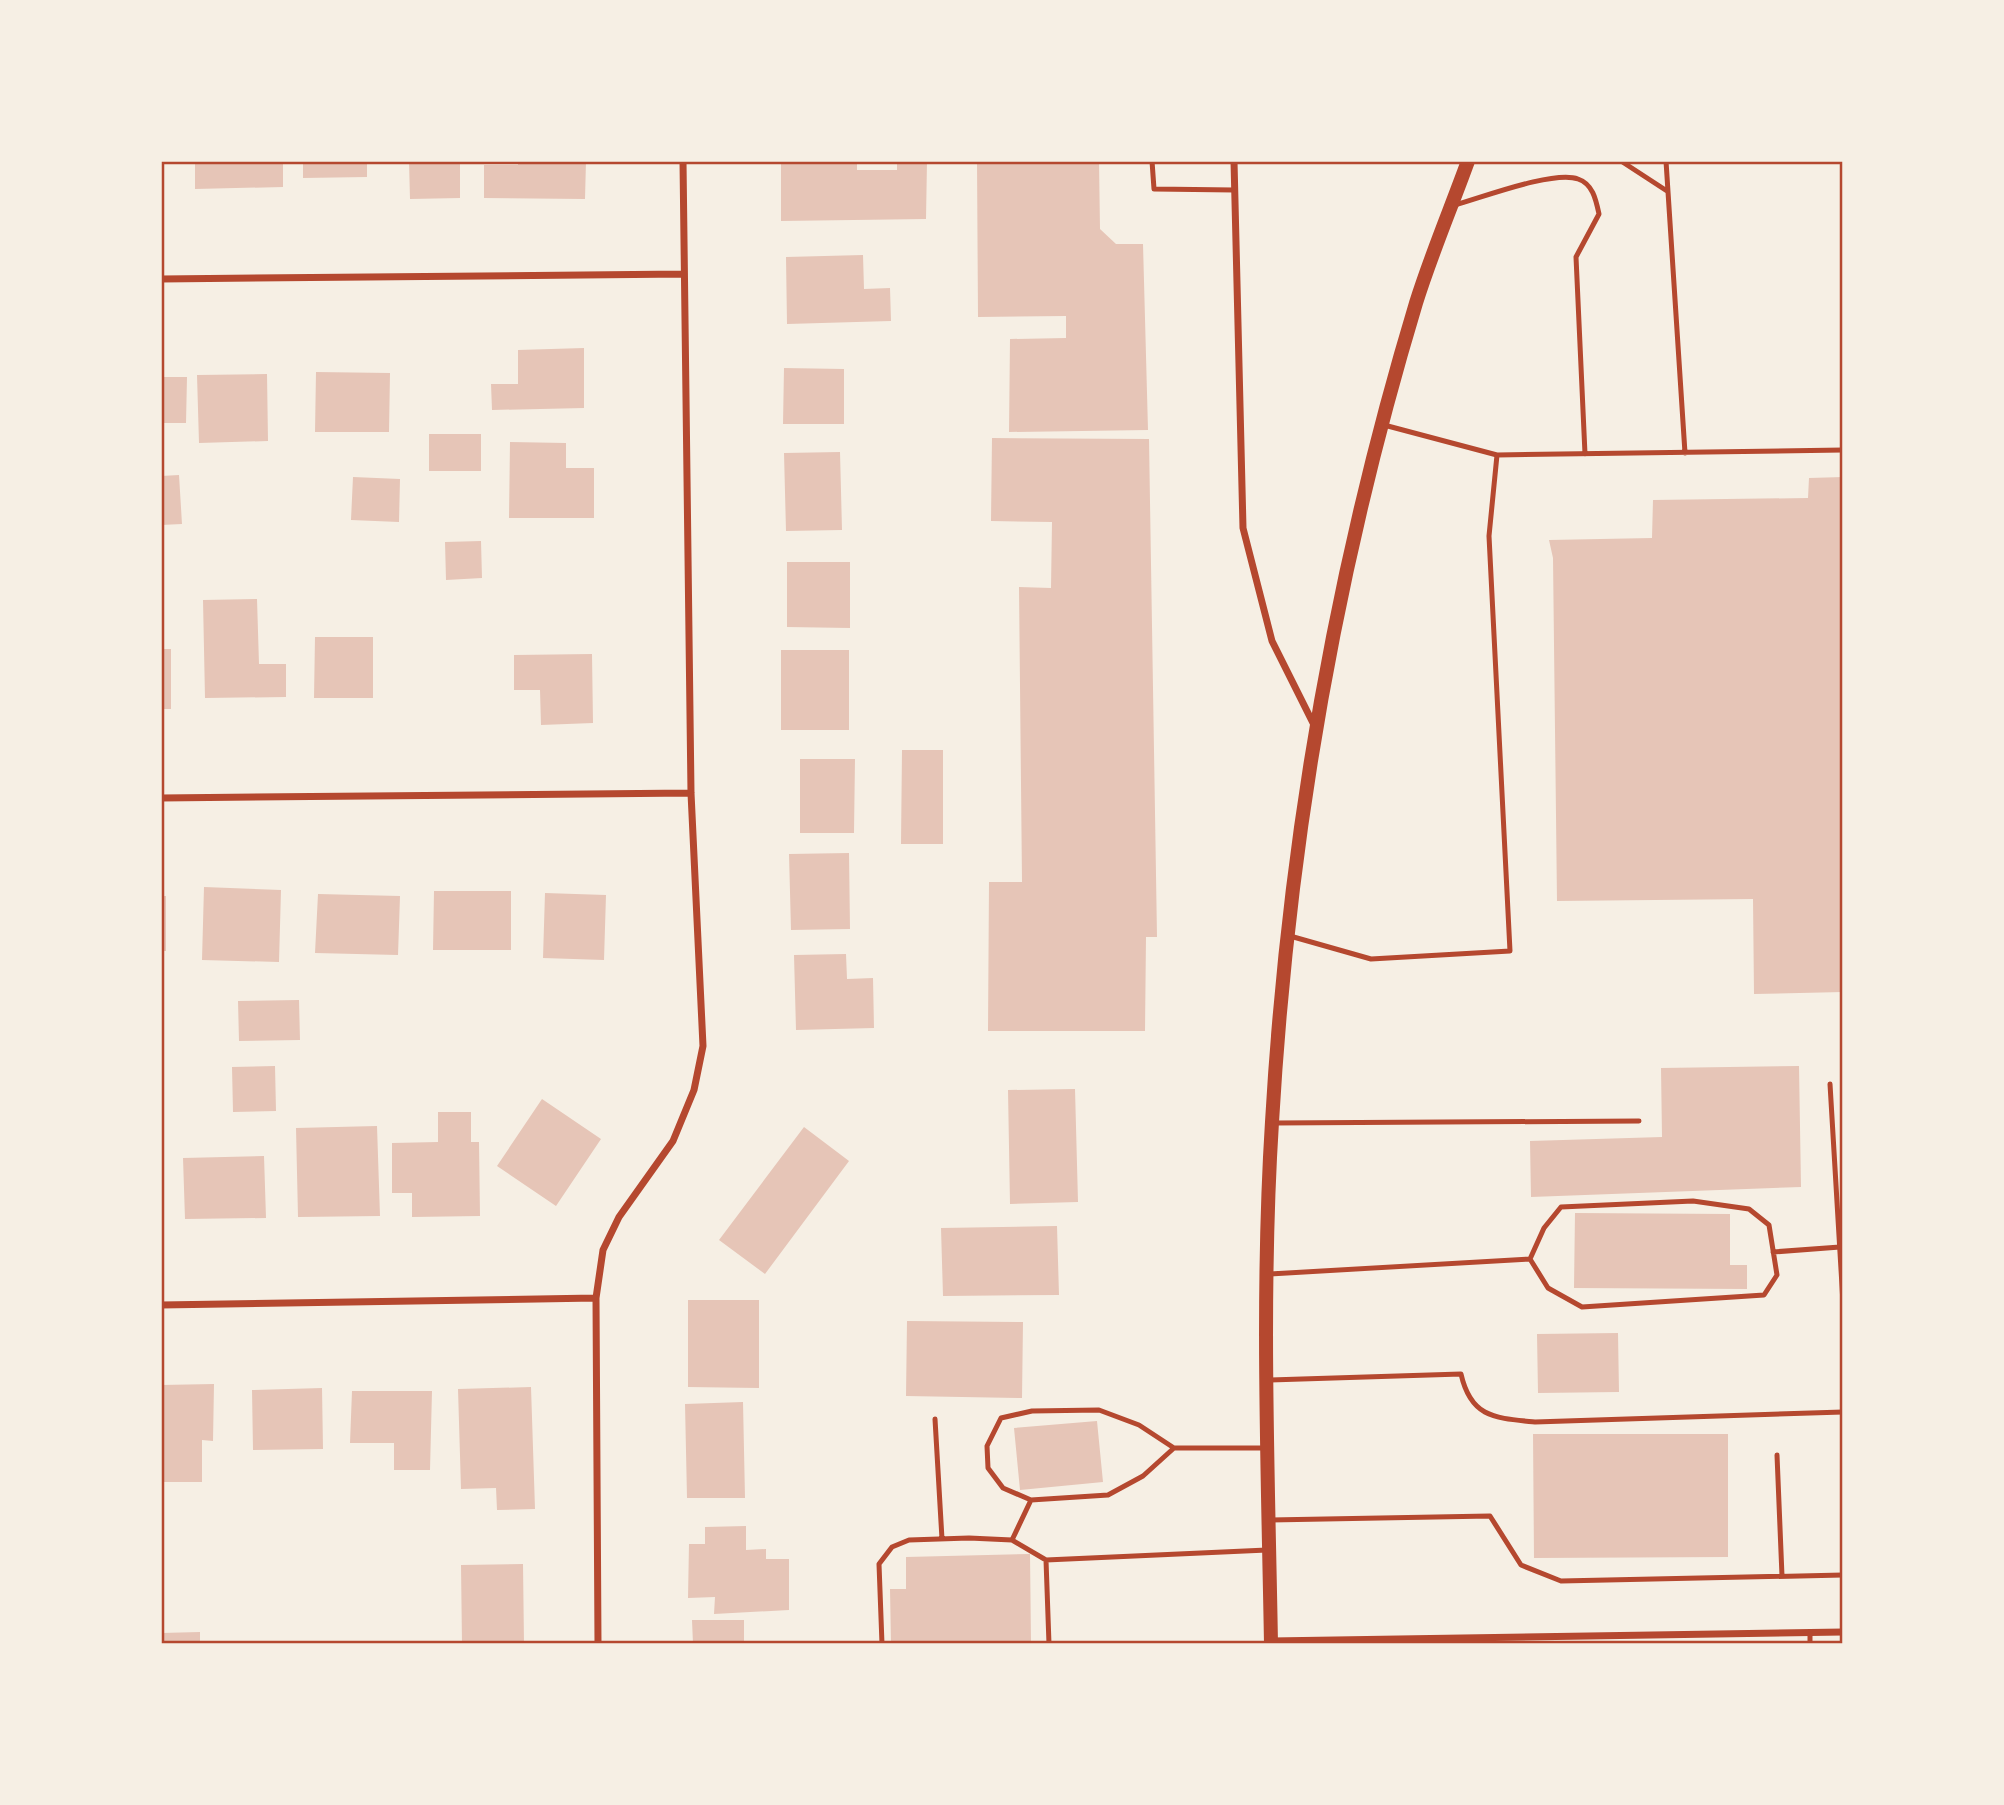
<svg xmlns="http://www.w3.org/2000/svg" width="2004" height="1805" viewBox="0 0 2004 1805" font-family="Quicksand,sans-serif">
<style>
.building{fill:#e6c5b7}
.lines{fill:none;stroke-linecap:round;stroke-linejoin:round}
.service{stroke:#b5482f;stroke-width:5}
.minor{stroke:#b5482f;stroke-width:7}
.secondary{stroke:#b5482f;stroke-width:14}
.neatline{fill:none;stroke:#b5482f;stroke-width:2.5}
</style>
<rect width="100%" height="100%" fill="#f6efe4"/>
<path class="building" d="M195,161H283V187L195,189Z
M303,161H367V177L303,178Z
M409,161H460V198L410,199Z
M518,161H586L585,199L484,198V165H518Z
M781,161H857V170H897V161H927L926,219L781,221Z
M977,161H1099L1100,229L1116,244H1143L1148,430L1009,432L1010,339L1066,338V316L978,317Z
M863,255L864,289L890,288L891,321L787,324L786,257Z
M584,348V408L492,410L491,384H518V350Z
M784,368L844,369V424H783Z
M316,372L390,373L389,432H315Z
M267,374L268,441L199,443L197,375Z
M161,377H187L186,423H161Z
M429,434H481V471H429Z
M992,438L1149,439L1157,937H1146L1145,1031H988L989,882H1022L1019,587L1051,588L1052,522L991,521Z
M510,442L566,443V468H594V518H509Z
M840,452L842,530L786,531L784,453Z
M179,475L182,524L161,525V476Z
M353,477L400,479L399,522L351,520Z
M1843,477V992L1754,994L1753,899L1557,901L1553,558L1549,540L1652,538L1653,500L1808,498L1809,478Z
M481,541L482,578L446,580L445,542Z
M787,562H850V628L787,627Z
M257,599L259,664H286V697L205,698L203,600Z
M315,637H373V698H314Z
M161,649H171V709H161Z
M781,650H849V730H781Z
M592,654L593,723L541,725L540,690H514V655Z
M902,750H943V844H901Z
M800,759H855L854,833H800Z
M849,853L850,929L791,930L789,854Z
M204,887L281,890L279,962L202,960Z
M434,891H511V950H433Z
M545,893L606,895L604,960L543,958Z
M318,894L400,896L398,955L315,953Z
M161,896H166V951H161Z
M846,954L847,979L873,978L874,1028L796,1030L794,955Z
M299,1000L300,1040L239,1041L238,1001Z
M275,1066L276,1111L233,1112L232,1067Z
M1799,1066L1801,1187L1531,1197L1530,1141L1662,1137L1661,1068Z
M1075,1089L1078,1202L1010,1204L1008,1090Z
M542,1099L601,1139L556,1206L497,1166Z
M438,1112H471V1142H479L480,1216L412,1217V1193H392V1143L438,1142Z
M377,1126L380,1216L298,1217L296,1128Z
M804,1127L849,1161L765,1274L719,1240Z
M264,1156L266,1218L185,1219L183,1158Z
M1575,1213L1730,1214V1265H1747V1289L1574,1288Z
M1057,1226L1059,1295L943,1296L941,1228Z
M688,1300H759V1388L688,1387Z
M907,1321L1023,1322L1022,1398L906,1396Z
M1618,1333L1619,1392L1538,1393L1537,1334Z
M214,1384L213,1441L202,1440V1482H161V1385Z
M531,1387L535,1509L497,1510L496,1488L461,1489L458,1389Z
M322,1388L323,1449L253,1450L252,1390Z
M352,1391H432L430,1470H394V1443H350Z
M743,1402L745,1498H687L685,1404Z
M1097,1421L1103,1482L1020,1490L1014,1428Z
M1533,1434H1728V1557L1534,1558Z
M746,1526V1550L766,1549V1559H789V1610L714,1614L715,1597L688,1598L689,1544H705V1527Z
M1030,1554L1031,1644H891L890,1589H906V1557Z
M523,1564L524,1644H462L461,1565Z
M692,1620H744V1644H693Z
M200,1632V1644H161V1633Z"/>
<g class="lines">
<path class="service" d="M1152,161L1154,189L1234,190
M1621,161L1667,191
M1666,161L1685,453
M1455,205C1481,198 1554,170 1578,179C1593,184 1596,200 1599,214L1576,257L1585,454
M1384,425L1497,455L1843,450
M1290,936L1371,959L1510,951L1489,536L1497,455
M1830,1084L1843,1303
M1275,1123L1639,1121
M1693,1201L1749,1209L1769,1225L1777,1275L1764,1295L1582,1307L1548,1288L1530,1259L1544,1228L1561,1207Z
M1773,1252L1840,1247
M1268,1274L1530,1259
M1268,1380L1461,1374C1471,1418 1495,1418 1535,1422L1843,1412
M935,1419L942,1539
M1174,1448L1143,1476L1108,1495L1031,1500L1003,1488L988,1468L987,1446L1001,1418L1032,1411L1099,1410L1139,1425L1174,1448H1265
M1777,1455L1782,1576
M1270,1520L1490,1516L1521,1565L1561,1581L1843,1575
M1012,1540L1031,1500
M1046,1560L1049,1644
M882,1644L879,1564L892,1547L909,1540L969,1538L1012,1540L1046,1560L1267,1550
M1810,1644V1633"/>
<path class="minor" d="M1234,161L1243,528L1272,641L1315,727
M161,279L684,274
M161,798L691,793
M161,1305L596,1298
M1271,1641L1843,1632
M598,1644L596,1298L603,1250L619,1217L673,1141L694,1090L703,1046L691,793L683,161"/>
<path class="secondary" d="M1271,1644C1268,1470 1261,1295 1272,1122C1288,845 1336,568 1416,303C1431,255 1451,208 1468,161"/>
</g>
<rect width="2004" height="1805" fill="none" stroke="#f6efe4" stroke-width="326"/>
<rect x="163" y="163" width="1678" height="1479" class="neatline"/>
</svg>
